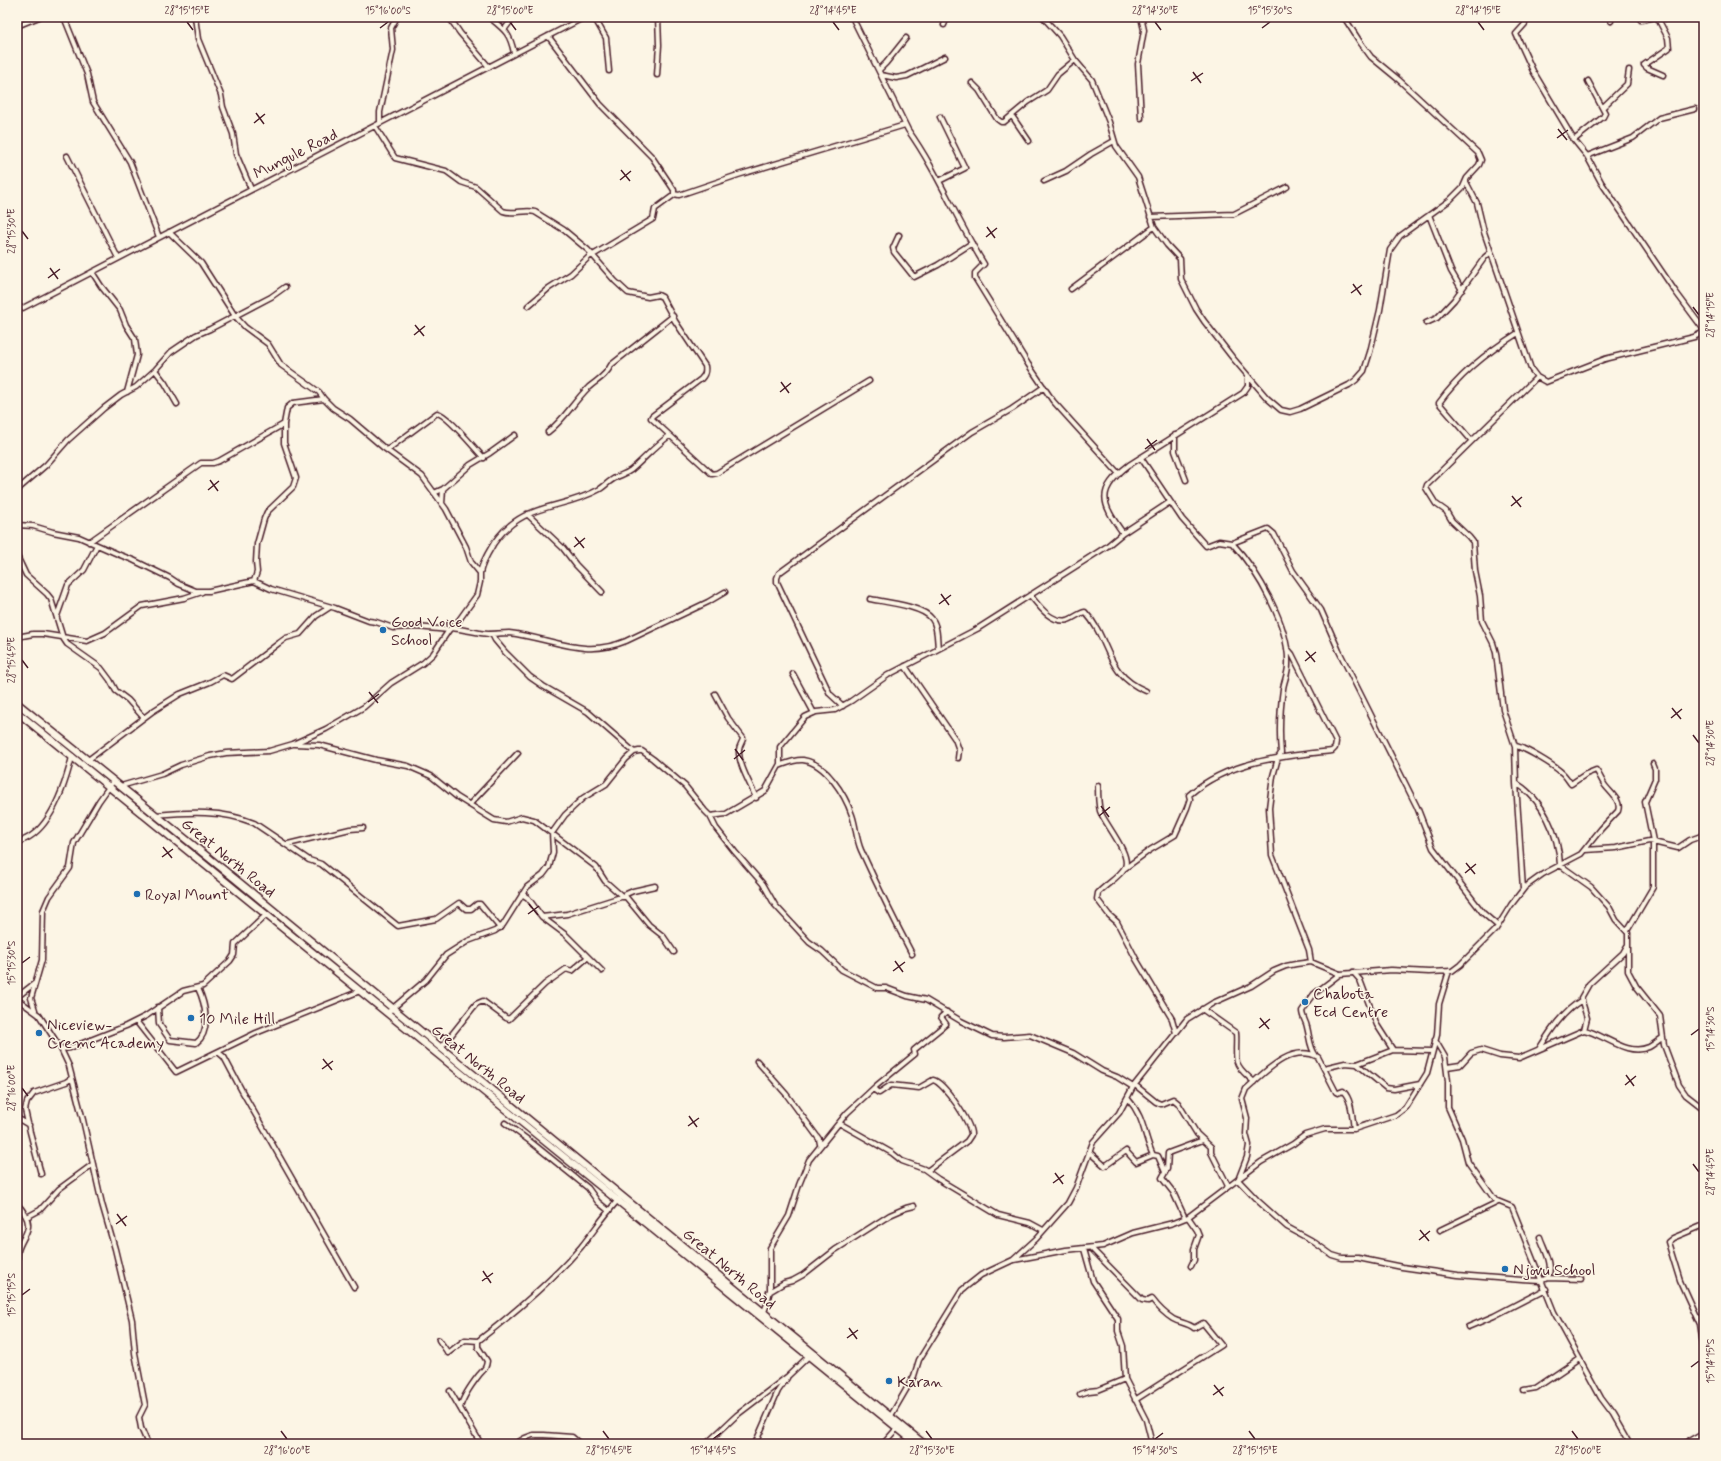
<svg xmlns="http://www.w3.org/2000/svg" width="1721" height="1461" viewBox="0 0 1721 1461" font-family="Mynerve,sans-serif">
<style>
.lines{fill:none;stroke-linecap:round;stroke-linejoin:round}
.minor-casing{stroke:#4a1f2b;stroke-width:7}
.highway-casing{stroke:#4a1f2b;stroke-width:9}
.minor{stroke:#fcf5e5;stroke-width:4}
.highway{stroke:#fcf5e5;stroke-width:6}
.ticks{fill:none;stroke:#4a1f2b;stroke-width:1.5}
.poi-dot{fill:#1f6fb2;stroke:#fcf5e5;stroke-width:1.5}
.labels{text-anchor:middle;stroke-width:3;stroke-linejoin:round;paint-order:stroke}
.street-label{font-size:16px;fill:#4a1f2b;stroke:#fcf5e5}
.poi-label{font-size:16px;fill:#4a1f2b;stroke:#fcf5e5;text-anchor:start}
.neatline{fill:none;stroke:#4a1f2b;stroke-width:1.5}
.ticks-label{font-size:10px;text-anchor:middle;fill:#4a1f2b}
</style>
<rect width="100%" height="100%" fill="#fcf5e5"/>
<filter id="ink" filterUnits="userSpaceOnUse"><feTurbulence type="fractalNoise" baseFrequency=".025" numOctaves="2"/><feDisplacementMap in="SourceGraphic" scale="8" xChannelSelector="R" yChannelSelector="G"/><feConvolveMatrix kernelMatrix="1 2 1 2 8 2 1 2 1" color-interpolation-filters="sRGB"/></filter>
<g filter="url(#ink)">
<g class="lines">
<g class="minor-casing">
<path id="minor" d="M64,17L87,74L93,102L130,162L159,237
M195,17L198,39L221,95L223,107L233,134L236,154L251,189
M449,17L460,33L489,67
M489,17C505,30 510,33 514,53
M594,17L606,38L609,71
M852,17L908,130C938,172 957,221 984,264L975,273V278L1028,364L1053,401L1119,474
M1043,17L1060,36L1075,60L1092,80L1109,122L1116,146L1138,177L1154,227L1167,245L1180,259L1181,279L1196,309L1204,321L1232,357L1267,398L1281,410L1290,412L1300,409L1349,385L1356,380L1364,371L1370,352L1380,310L1390,250L1400,236L1450,200L1463,187L1467,178L1479,165L1481,160L1478,153L1399,80L1371,57L1360,42L1344,17
M1524,17L1525,24L1516,34L1533,71L1574,140L1587,156L1601,182L1675,291L1704,330
M1609,17L1611,21
M1639,17L1641,20L1656,17
M1657,17L1668,38L1669,48L1644,65L1647,68L1663,75
M944,25L947,17
M17,26L39,17
M504,30L510,22L511,17
M548,36L600,104L652,157L674,190V195L655,209L653,219L593,255
M879,70L886,63L906,38
M657,75L659,45L658,17
M881,75L896,78L907,76L945,57
M972,83L979,90L997,119L1001,122H1004L1028,102L1047,90L1058,74L1075,60
M1603,107L1627,84L1629,70
M1012,116L1029,141
M1141,118L1138,64L1144,30L1141,17
M380,123V112L393,50L391,28L397,17
M375,126L395,158L446,171L461,182L476,187L503,211C513,215 525,209 535,212L564,230L588,250L615,281L628,293L648,297L658,295L662,297L675,321L705,366C706,372 705,375 701,379L652,416L651,418L712,474L717,473L869,381
M1574,140L1603,117L1605,113L1588,81
M67,156L118,258
M1587,156L1633,138L1659,118L1695,109
M939,181L965,168L940,117
M1044,181L1066,171L1091,154L1114,141
M1466,182L1477,203L1484,232L1531,369L1537,377L1546,382L1605,359L1694,337L1704,332
M674,194L679,195L738,175L905,125
M1429,215L1451,271L1462,290
M1150,217L1234,214L1287,187
M899,235L893,248L894,252L914,277L938,265L972,243
M92,272L101,286L120,310L126,325L135,339L137,355L127,392
M1071,289L1154,227
M528,306L549,288L571,274L592,254
M17,311L585,17
M1426,323L1437,318L1454,300L1485,257L1491,252
M155,370L165,383L177,404
M1537,377L1427,485L1426,488L1436,504L1446,511L1452,521L1469,537L1473,542L1475,571L1480,596L1482,621L1493,643L1496,653L1503,710L1515,746L1516,783C1543,799 1559,836 1560,865L1591,887L1609,907L1616,920L1628,933V971L1636,986L1660,1016L1664,1045L1679,1085L1686,1095L1704,1109
M548,432C565,419 574,401 589,387C597,380 606,376 611,365L673,316
M1175,435V451L1186,480
M1471,440L1439,403C1459,375 1489,351 1518,333
M387,450L437,413C447,414 474,448 484,458
M1141,458L1182,519L1206,546L1219,541L1232,543L1268,529L1274,534L1293,571L1321,610L1339,651L1417,807L1433,848L1483,913L1498,926
M17,490L46,465L68,440L104,408L121,395L136,387L155,370L171,352L196,335L210,329L271,297L285,287
M434,493L443,489L470,465L490,453L515,435
M442,504L443,489
M527,514L563,548L576,565L602,592
M17,525L33,526L53,532L79,537L120,555L133,560L170,578L179,584L196,591H209L254,581L271,589L335,608L369,621L376,622L393,628L417,627L449,630
M1123,533C1101,503 1096,490 1129,465L1243,393L1248,386V376
M89,542L201,463H213L219,461L284,424
M1232,543C1258,571 1290,627 1288,665C1288,674 1284,681 1283,689C1280,710 1279,732 1281,753L1278,758L1273,776L1269,808L1272,855L1309,950L1311,962
M17,556L26,575L47,594L51,599L63,638L67,644L101,668L110,680L116,691L128,700L143,717
M480,573C482,562 488,553 494,543C523,501 561,511 600,489C605,486 609,481 615,478C620,475 626,474 631,470C644,459 655,446 669,436
M254,581L257,572L256,562L257,544L264,519L267,512L293,487L296,478L284,443V424L287,408L293,403L324,399
M1030,595C1039,606 1051,624 1068,620C1074,618 1079,613 1085,612C1111,640 1104,674 1146,691
M870,599C885,602 923,606 932,619C938,627 937,640 938,649
M57,616L68,585L84,570L97,545
M451,628C464,629 476,633 488,634C495,634 502,633 509,633C552,638 583,659 626,641L708,602L725,592
M492,634L495,640L505,652L530,677L543,686L588,712L634,752
M17,637L33,634H43L87,641L105,633L142,606L184,598L202,592
M905,666L955,739L959,750L958,758
M793,674L814,713
M715,694L728,718L743,738C743,742 739,745 739,750C738,764 751,785 756,798
M843,706L830,694L777,582V578L779,573L972,432L1012,409L1044,387
M294,744L319,745L376,760L408,766L431,776L457,797L494,820L506,822L522,817L534,820L596,867L605,881L623,897
M88,760L153,711L180,694L210,682L223,675L232,679L279,643L286,638L300,634L316,616L330,607
M779,766C787,763 795,759 803,760C826,763 845,795 852,815C856,826 856,839 861,850C877,885 894,920 912,954
M1516,783L1523,889
M121,786L162,774L181,765L210,756L226,753L269,751L293,744L326,729L364,707L391,683L423,663L433,654L449,630L459,620L477,595L480,582V573L471,562L466,547L446,509L422,476L384,448L350,419L333,408L324,399L319,392L281,365L268,344L245,327L235,316L201,263L169,232
M1098,786C1098,795 1098,803 1100,811C1105,824 1131,854 1125,867C1120,877 1105,885 1098,893L1097,899L1109,915L1117,922L1136,959L1172,1019L1176,1033
M470,804L518,753
M156,815C189,812 222,810 254,823L309,860L321,864L398,926L436,919L459,903L466,909H471L477,904H480L500,928
M710,816L726,814L765,791L780,764V747L805,717L816,712L835,710L851,701L888,675L977,629L1106,547L1123,533L1170,502
M17,842C50,835 65,785 72,757
M288,844L350,829L363,828
M1585,850L1616,848L1649,841L1678,848L1690,840L1704,835
M1124,869L1150,850L1175,835L1187,808L1190,799L1189,795C1228,761 1282,756 1332,751L1335,748L1336,742L1292,654L1287,648
M522,894L528,898L542,917L567,914L621,897H626L649,925L663,936L674,952
M624,895L633,891L655,886
M542,917L566,935L602,971
M1627,931L1653,887V841L1645,802L1655,779V769L1653,764
M1353,972L1360,980L1377,1025L1393,1050
M17,997L35,983
M17,999L39,1015L61,1049L69,1066L83,1120L102,1204L115,1249L132,1320L135,1353L145,1405L139,1417L141,1428L148,1444
M158,1007L159,1024L170,1040L196,1043C212,1031 205,1003 198,988
M1202,1009L1236,1033C1237,1042 1235,1053 1237,1062C1239,1070 1248,1076 1254,1082
M35,1010L31,998L42,960L43,911L49,897L70,868L74,843L99,801L114,780
M387,1013L426,980L446,955L468,941L495,931L503,925L527,887L543,875L549,867L553,852L552,833L565,815L583,798L606,784L626,759L634,752L639,751H642L653,759L685,786L705,811L710,816L716,828L735,852L763,884L775,905L809,942L822,951L842,970L877,988H886L907,996L926,1000L961,1021L992,1036L1004,1037L1030,1035L1073,1053L1102,1071L1117,1077L1133,1087
M136,1021L176,1072L256,1033L360,991
M1584,1030L1587,1018L1581,998L1589,984L1623,953L1627,946
M1435,1040L1445,1057L1448,1081V1107L1462,1139L1468,1162L1495,1200L1512,1207L1554,1312L1601,1398L1613,1414L1630,1444
M441,1048L476,1004L483,1001L506,1018L509,1019L545,984L566,969L572,971L588,957
M61,1049L70,1048L126,1026L146,1016L183,991L203,986L230,961L234,955L235,944L266,915
M1539,1049C1551,1030 1563,1011 1582,1000
M218,1052L224,1057L242,1091L354,1287
M1316,1056C1309,1046 1310,1038 1307,1027C1306,1021 1302,1017 1302,1011L1314,994L1340,974
M757,1061L786,1094L819,1139L820,1144
M1357,1064L1386,1088L1394,1089L1420,1084
M1447,1067L1460,1065L1471,1053L1481,1050L1500,1056L1519,1058L1584,1030C1604,1034 1627,1057 1649,1047C1653,1045 1658,1041 1662,1038
M1324,1068L1345,1063L1357,1064L1393,1050L1431,1051
M1135,1085L1156,1102L1161,1104L1173,1099L1178,1103L1197,1134L1211,1147V1152L1228,1186
M873,1089L879,1093L891,1085L919,1088L933,1080C944,1082 972,1124 971,1135L967,1141L927,1171
M1128,1099C1145,1118 1143,1134 1153,1155L1158,1156L1165,1172
M17,1118L29,1125
M505,1123L531,1142L588,1188L598,1202L609,1211
M839,1123L892,1153L902,1161L924,1169L938,1179L998,1215L1030,1223L1043,1230
M1354,1129C1352,1116 1352,1100 1343,1091L1338,1093L1336,1092L1318,1057C1291,1043 1265,1072 1246,1089L1242,1099L1247,1118L1246,1134L1249,1145L1247,1157L1238,1180L1257,1200L1287,1227L1311,1240L1332,1255L1342,1258H1358L1402,1267L1458,1275L1522,1280L1541,1281L1547,1278L1582,1279
M1089,1152L1105,1166L1126,1151L1136,1162L1153,1155
M41,1174L30,1132L25,1110L27,1102L34,1093L66,1082L72,1078
M17,1205C21,1207 23,1211 25,1215C34,1229 21,1238 18,1251C17,1255 18,1259 17,1264
M27,1217L40,1210L59,1189L93,1164
M1188,1217L1197,1230L1199,1235L1194,1249V1260L1191,1266
M1185,1218L1173,1192L1162,1178L1167,1169L1168,1153L1203,1140
M1704,1225L1673,1238L1668,1242L1680,1281L1700,1325L1704,1351
M1440,1230L1498,1202
M1540,1237C1544,1249 1555,1266 1547,1278
M1091,1248L1142,1300L1148,1301L1152,1299C1158,1307 1165,1314 1173,1319C1180,1323 1188,1323 1194,1328L1203,1323L1221,1345L1135,1400
M1084,1249L1093,1281L1118,1319V1331L1123,1346L1125,1379L1146,1420L1152,1444
M1014,1260L1066,1250L1103,1246L1133,1233L1173,1223L1188,1217L1261,1162L1293,1144L1305,1135L1325,1129H1354L1396,1115L1405,1108L1427,1073L1437,1035L1439,1004L1449,971
M769,1292L784,1283L792,1281L803,1275L835,1250L890,1215L906,1208L914,1206
M763,1314L767,1304L770,1290V1248L789,1216L799,1185L809,1160L847,1113L876,1086L915,1054L914,1050L946,1024L941,1017L947,1012
M1698,1320L1704,1312
M1468,1327L1494,1316L1546,1289
M439,1340L448,1353L465,1340L478,1341C514,1313 551,1282 581,1247C594,1231 605,1214 619,1199
M1524,1390L1536,1388L1579,1359
M450,1391L481,1444
M1080,1394L1089,1391L1098,1390L1125,1379
M460,1408C463,1396 472,1384 479,1375C484,1369 486,1369 487,1361L478,1347V1341
M889,1419L914,1376L919,1360L962,1290L981,1275L1013,1260L1036,1239L1068,1203L1076,1188L1093,1142L1119,1113L1133,1087L1187,1019L1213,1003L1251,986L1274,971L1286,966L1296,964L1311,962L1340,974L1391,970L1429,972L1452,971L1460,965L1496,929L1511,905L1525,887L1543,874L1581,854L1601,829L1618,811C1622,800 1609,792 1604,784C1601,779 1599,774 1596,770L1586,774L1571,784C1568,780 1565,775 1561,772C1553,765 1524,747 1515,746
M515,1444L525,1438L533,1435H544L572,1437L580,1444
M706,1444L737,1415L788,1376L811,1354
M755,1444L778,1391L787,1378
M883,1444L899,1426
M1685,1444L1704,1433"/>
</g>
<g class="highway-casing">
<path id="highway" d="M17,703L234,878L924,1444
M17,712L917,1444"/>
</g>
<use href="#minor" class="minor"/>
<use href="#highway" class="highway"/>
</g>
</g>
<path class="ticks" d="M187,22L193,30M510,22L516,30M833,22L839,30M1155,22L1161,30M1478,22L1484,30M380,28L388,22M1262,28L1270,22M1193,72L1201,83M1191,81L1203,73M256,113L264,124M254,123L265,114M1558,129L1567,140M1557,138L1568,130M621,170L630,181M620,180L631,171M987,227L995,238M22,231L28,239M986,237L997,228M50,268L58,279M48,278L60,269M1353,284L1361,295M1351,293L1362,285M1693,307L1699,315M415,325L424,336M414,335L425,326M781,382L789,393M780,392L791,383M1147,439L1155,450M1145,449L1157,440M210,480L218,491M208,490L219,481M1512,496L1521,507M1511,506L1522,497M575,537L584,548M574,547L585,538M941,594L949,605M939,604L951,595M1306,651L1315,662M22,660L28,668M1305,661L1316,652M369,692L378,703M368,702L379,694M1672,708L1681,719M1671,718L1682,709M1693,735L1699,743M735,749L743,760M734,759L745,750M1101,806L1109,817M1099,816L1110,807M163,847L172,858M162,857L173,849M1466,863L1475,874M1465,873L1476,864M529,904L538,915M528,914L539,906M895,961L903,972M22,963L30,957M893,971L905,962M1260,1018L1269,1029M1259,1028L1270,1019M1691,1035L1699,1029M323,1059L332,1070M322,1069L333,1061M1626,1075L1634,1086M1625,1085L1636,1076M22,1088L28,1096M689,1116L697,1127M688,1126L699,1118M1693,1164L1699,1172M1055,1173L1063,1184M1053,1183L1064,1175M117,1214L126,1226M116,1224L127,1216M1420,1230L1429,1241M1419,1240L1430,1231M483,1271L491,1283M482,1281L493,1273M22,1295L30,1289M849,1328L857,1339M847,1338L858,1330M1691,1367L1699,1361M1214,1385L1223,1396M1213,1395L1224,1387M281,1431L287,1439M603,1431L609,1439M926,1431L932,1439M1249,1431L1255,1439M1572,1431L1578,1439M713,1439L721,1433M1155,1439L1163,1433"/>
<g class="poi-dot">
<circle cx="383" cy="630" r="4"/>
<circle cx="137" cy="894" r="4"/>
<circle cx="1305" cy="1002" r="4"/>
<circle cx="191" cy="1018" r="4"/>
<circle cx="39" cy="1033" r="4"/>
<circle cx="1505" cy="1269" r="4"/>
<circle cx="889" cy="1381" r="4"/>
</g>
<g class="labels">
<g class="street-label">
<text transform="translate(295 153) rotate(-27)" y="6">Mungule Road</text>
<text transform="translate(229 857) rotate(39)" y="6">Great North Road</text>
<text transform="translate(479 1063) rotate(39)" y="6">Great North Road</text>
<text transform="translate(730 1268) rotate(40)" y="6">Great North Road</text>
</g>
<g class="poi-label">
<text x="391" y="627">Good Voice<tspan x="391" dy="18">School</tspan></text>
<text x="145" y="900">Royal Mount</text>
<text x="1313" y="999">Chabota<tspan x="1313" dy="18">Ecd Centre</tspan></text>
<text x="199" y="1024">10 Mile Hill</text>
<text x="47" y="1030">Niceview-<tspan x="47" dy="18">Cremc Academy</tspan></text>
<text x="1513" y="1275">Njovu School</text>
<text x="897" y="1387">Karan</text>
</g>
</g>
<rect width="1721" height="1461" fill="none" stroke="#fcf5e5" stroke-width="44"/>
<rect x="22" y="22" width="1677" height="1417" class="neatline"/>
<g class="ticks-label">
<text x="187" y="14">28°15'15"E</text>
<text x="388" y="14">15°16'00"S</text>
<text x="510" y="14">28°15'00"E</text>
<text x="833" y="14">28°14'45"E</text>
<text x="1155" y="14">28°14'30"E</text>
<text x="1270" y="14">15°15'30"S</text>
<text x="1478" y="14">28°14'15"E</text>
<text transform="translate(11 231) rotate(-90)" y="4">28°15'30"E</text>
<text transform="translate(1710 315) rotate(-90)" y="4">28°14'15"E</text>
<text transform="translate(11 660) rotate(-90)" y="4">28°15'45"E</text>
<text transform="translate(1710 743) rotate(-90)" y="4">28°14'30"E</text>
<text transform="translate(11 963) rotate(-90)" y="4">15°15'30"S</text>
<text transform="translate(1710 1029) rotate(-90)" y="4">15°14'30"S</text>
<text transform="translate(11 1088) rotate(-90)" y="4">28°16'00"E</text>
<text transform="translate(1710 1172) rotate(-90)" y="4">28°14'45"E</text>
<text transform="translate(11 1295) rotate(-90)" y="4">15°15'15"S</text>
<text transform="translate(1710 1361) rotate(-90)" y="4">15°14'15"S</text>
<text x="287" y="1454">28°16'00"E</text>
<text x="609" y="1454">28°15'45"E</text>
<text x="713" y="1454">15°14'45"S</text>
<text x="932" y="1454">28°15'30"E</text>
<text x="1155" y="1454">15°14'30"S</text>
<text x="1255" y="1454">28°15'15"E</text>
<text x="1578" y="1454">28°15'00"E</text>
</g>
</svg>
